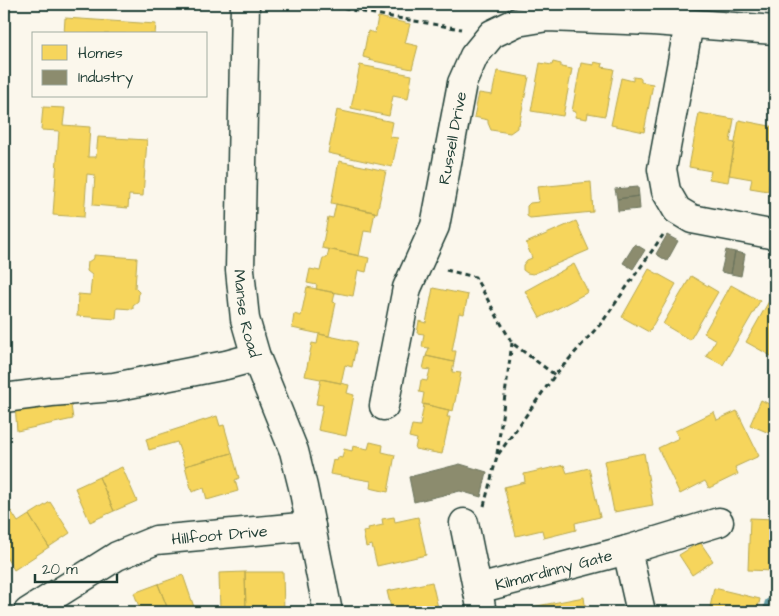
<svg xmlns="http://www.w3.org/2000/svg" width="779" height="616" viewBox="0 0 779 616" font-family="'Architects Daughter',sans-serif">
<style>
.homes{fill:#f6d55c;stroke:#b6a750}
.industry{fill:#8c8c6e;stroke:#6b745d}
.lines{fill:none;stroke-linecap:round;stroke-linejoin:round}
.stream{stroke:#629ca4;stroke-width:9}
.minor-casing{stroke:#1f3d34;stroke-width:31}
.path{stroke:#1f3d34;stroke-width:3;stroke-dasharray:5 4;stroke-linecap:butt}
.minor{stroke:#fbf7ec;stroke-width:28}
.labels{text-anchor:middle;stroke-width:5;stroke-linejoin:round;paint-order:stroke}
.street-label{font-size:16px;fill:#1f3d34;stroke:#fbf7ec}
</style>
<rect width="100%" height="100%" fill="#fbf7ec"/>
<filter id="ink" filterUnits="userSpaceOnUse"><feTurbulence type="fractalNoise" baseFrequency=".02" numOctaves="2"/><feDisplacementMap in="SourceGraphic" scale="10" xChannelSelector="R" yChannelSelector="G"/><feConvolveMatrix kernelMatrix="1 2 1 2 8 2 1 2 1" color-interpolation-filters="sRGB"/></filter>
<g filter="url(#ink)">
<path class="homes" d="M378,17L410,24L405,43L418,46L412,69L369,60L370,59L363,57L368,31L375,33Z
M65,18L156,24L155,34H64Z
M553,62L561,64V67L572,69L563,116L531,111L540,63L552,65Z
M594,62L603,64L602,67L614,69L605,116L588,113L587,119L575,117L576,112L572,111L581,63L594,65Z
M360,65L412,75L408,99L393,96L389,116L351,108Z
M497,71L529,77L519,125H517V128L510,133L491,130L488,123V120L474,117L479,93L492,95Z
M633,77L641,78V82L653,84L644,132L611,125L621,78L633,81Z
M43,107L65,108L63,125L90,127L88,157H96L98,137L147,140L143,196L129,195L128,208L93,205L95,175L87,174L84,217L53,215L59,131L41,130Z
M337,110L393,122L390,137L398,138L392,167L328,153Z
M699,113L734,119L730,142L735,143L728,182L709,179L711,171L689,167Z
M739,120L775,127L771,149L775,150V152L768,191L750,188L752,179L729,175Z
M775,151V183L770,182Z
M339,161L386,171L377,213L331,203Z
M591,182L593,212L530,218L527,216V206L530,203L539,202L537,187Z
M336,204L375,212L371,232L364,231L359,256L322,248L328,217L333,218Z
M576,221L589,250L533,274L527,273L523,270V265L527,260L532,258L526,243Z
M329,249L369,258L366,272L358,270L353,296L316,289L317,285L307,283L310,269L320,271L323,258H327Z
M94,255L137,258L135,288L139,292L138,301L133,305V309L117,308L116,319L77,316L78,294L90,295L92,275L87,271L88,262L94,258Z
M574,264L588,292L540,318L525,291Z
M649,269L676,284L649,332L622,317Z
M691,276L718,292L690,340L663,324Z
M731,285L760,301L723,365L706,356L716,340L704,333Z
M307,287L335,293L333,302L336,303L329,336L292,328L294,314L301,316Z
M433,288L468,295L464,314L459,313L452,351H456L454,362L426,356L429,348L422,347L424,334L417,333L419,321L426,323Z
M773,294L775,295V353L773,357L746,342Z
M319,334L357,342L352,367L345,365L341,383L305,376L312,343L317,344Z
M426,356L454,362L452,372L461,373L453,411L422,404L424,393L419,392L421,380L427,381L430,370L423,369Z
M321,379L349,385L347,393L354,395L346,436L318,430L323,405L316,404Z
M70,398L73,419L17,431L15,405Z
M761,400L775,407V433L774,435L750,425Z
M424,404L449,410L447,417H450L442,454L415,449L417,439L409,437L412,425L420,426Z
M737,411L759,456L735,467L738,474L709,488L705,481L680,494L658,448L679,438L675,431L714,412L717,420Z
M217,416L220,426L224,425L232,453L185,466L177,442L149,450L146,439Z
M370,442L383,445L382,452L395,455L388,492L370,488L371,481L330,474L333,460L337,461L338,457L342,458L344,449L352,451L353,446L368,449Z
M232,453L239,478L235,480L238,491L207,500L204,488L192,492L185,466Z
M644,453L653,505L614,512L604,461Z
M564,465L567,473L589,468L600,517L575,523L576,530L544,538L542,530L516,536L504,487L525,482L524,474Z
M122,467L137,501L114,511L99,477Z
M99,477L114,511L90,522L75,488Z
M50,502L70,533L49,547L29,515Z
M11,511L18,522L29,515L49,547L14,570L4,554V516Z
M394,517L395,522L418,517L426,555L377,566L372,545L366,547L363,532L369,531L368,528L383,525L382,519Z
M750,518L775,519L773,571L748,570Z
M700,542L713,561L692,575L679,555Z
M245,572H283L284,612H246Z
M245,572L246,612H220L219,573Z
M183,575L195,610L190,612H169L158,584Z
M432,582L439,612H392L387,591Z
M158,584L169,612H141L134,593Z
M714,588L760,599L757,612H709Z
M584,597L586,612H533L532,607Z"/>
<path class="industry" d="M638,187L639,196L617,199L615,189Z
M639,196L640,209L618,211L617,199Z
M667,235L678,241L667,261L656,254Z
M635,244L645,250L633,269L623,263Z
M726,250L735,252L731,274L721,272Z
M735,252L745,254L741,276L731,274Z
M460,464L487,472L481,497L460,491L414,502L409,477Z"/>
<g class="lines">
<path class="stream" d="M774,583L775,570
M767,612L769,603"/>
<g class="minor-casing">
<g id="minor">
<path id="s1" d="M245,4L240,270L245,319L256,357L294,451L303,487L328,612"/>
<path d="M689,24L662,169L666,191L677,210L692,219L775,235"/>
<path d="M4,398L51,392L114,387L226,365L256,357"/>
<path id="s2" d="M384,406L407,288L435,226L462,83L474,56L492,34L517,22L547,17L653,21L775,30"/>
<path d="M464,523L482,612"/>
<path d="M627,550L641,612"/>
<path id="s3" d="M478,589L627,550L719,522"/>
<path id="s4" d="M28,612L117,556L156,540L311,526"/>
</g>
</g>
<path class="path" d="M317,4L461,29
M446,270L475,277L512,343L555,375
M497,454L512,343
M484,506L497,456L555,375L603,321L663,235"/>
<use href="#minor" class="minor"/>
</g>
</g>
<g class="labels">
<g class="street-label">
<text dy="6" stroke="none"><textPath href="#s2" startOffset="278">Russell Drive</textPath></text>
<text dy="6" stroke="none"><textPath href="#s1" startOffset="310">Manse Road</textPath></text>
<text dy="6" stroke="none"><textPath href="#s4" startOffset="211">Hillfoot Drive</textPath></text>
<text dy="6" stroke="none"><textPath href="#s3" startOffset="78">Kilmardinny Gate</textPath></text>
</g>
</g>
<rect width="779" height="616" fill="none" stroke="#fbf7ec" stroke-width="20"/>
<rect x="10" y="10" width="759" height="596" fill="none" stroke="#1f3d34" stroke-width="2" filter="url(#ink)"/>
<rect x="32" y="32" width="175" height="65" fill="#fbf7ec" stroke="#a3ada2"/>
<rect x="42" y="45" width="25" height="15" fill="#f6d55c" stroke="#a3ada2"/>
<text x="78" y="58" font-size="15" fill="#1f3d34">Homes</text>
<rect x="42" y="70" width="25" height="15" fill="#8c8c6e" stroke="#a3ada2"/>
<text x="78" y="82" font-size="15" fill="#1f3d34">Industry</text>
<path d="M35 574v8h82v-8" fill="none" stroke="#1f3d34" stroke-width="2.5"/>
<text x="42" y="574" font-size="15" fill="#1f3d34" stroke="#fbf7ec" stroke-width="4" paint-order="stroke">20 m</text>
</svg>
